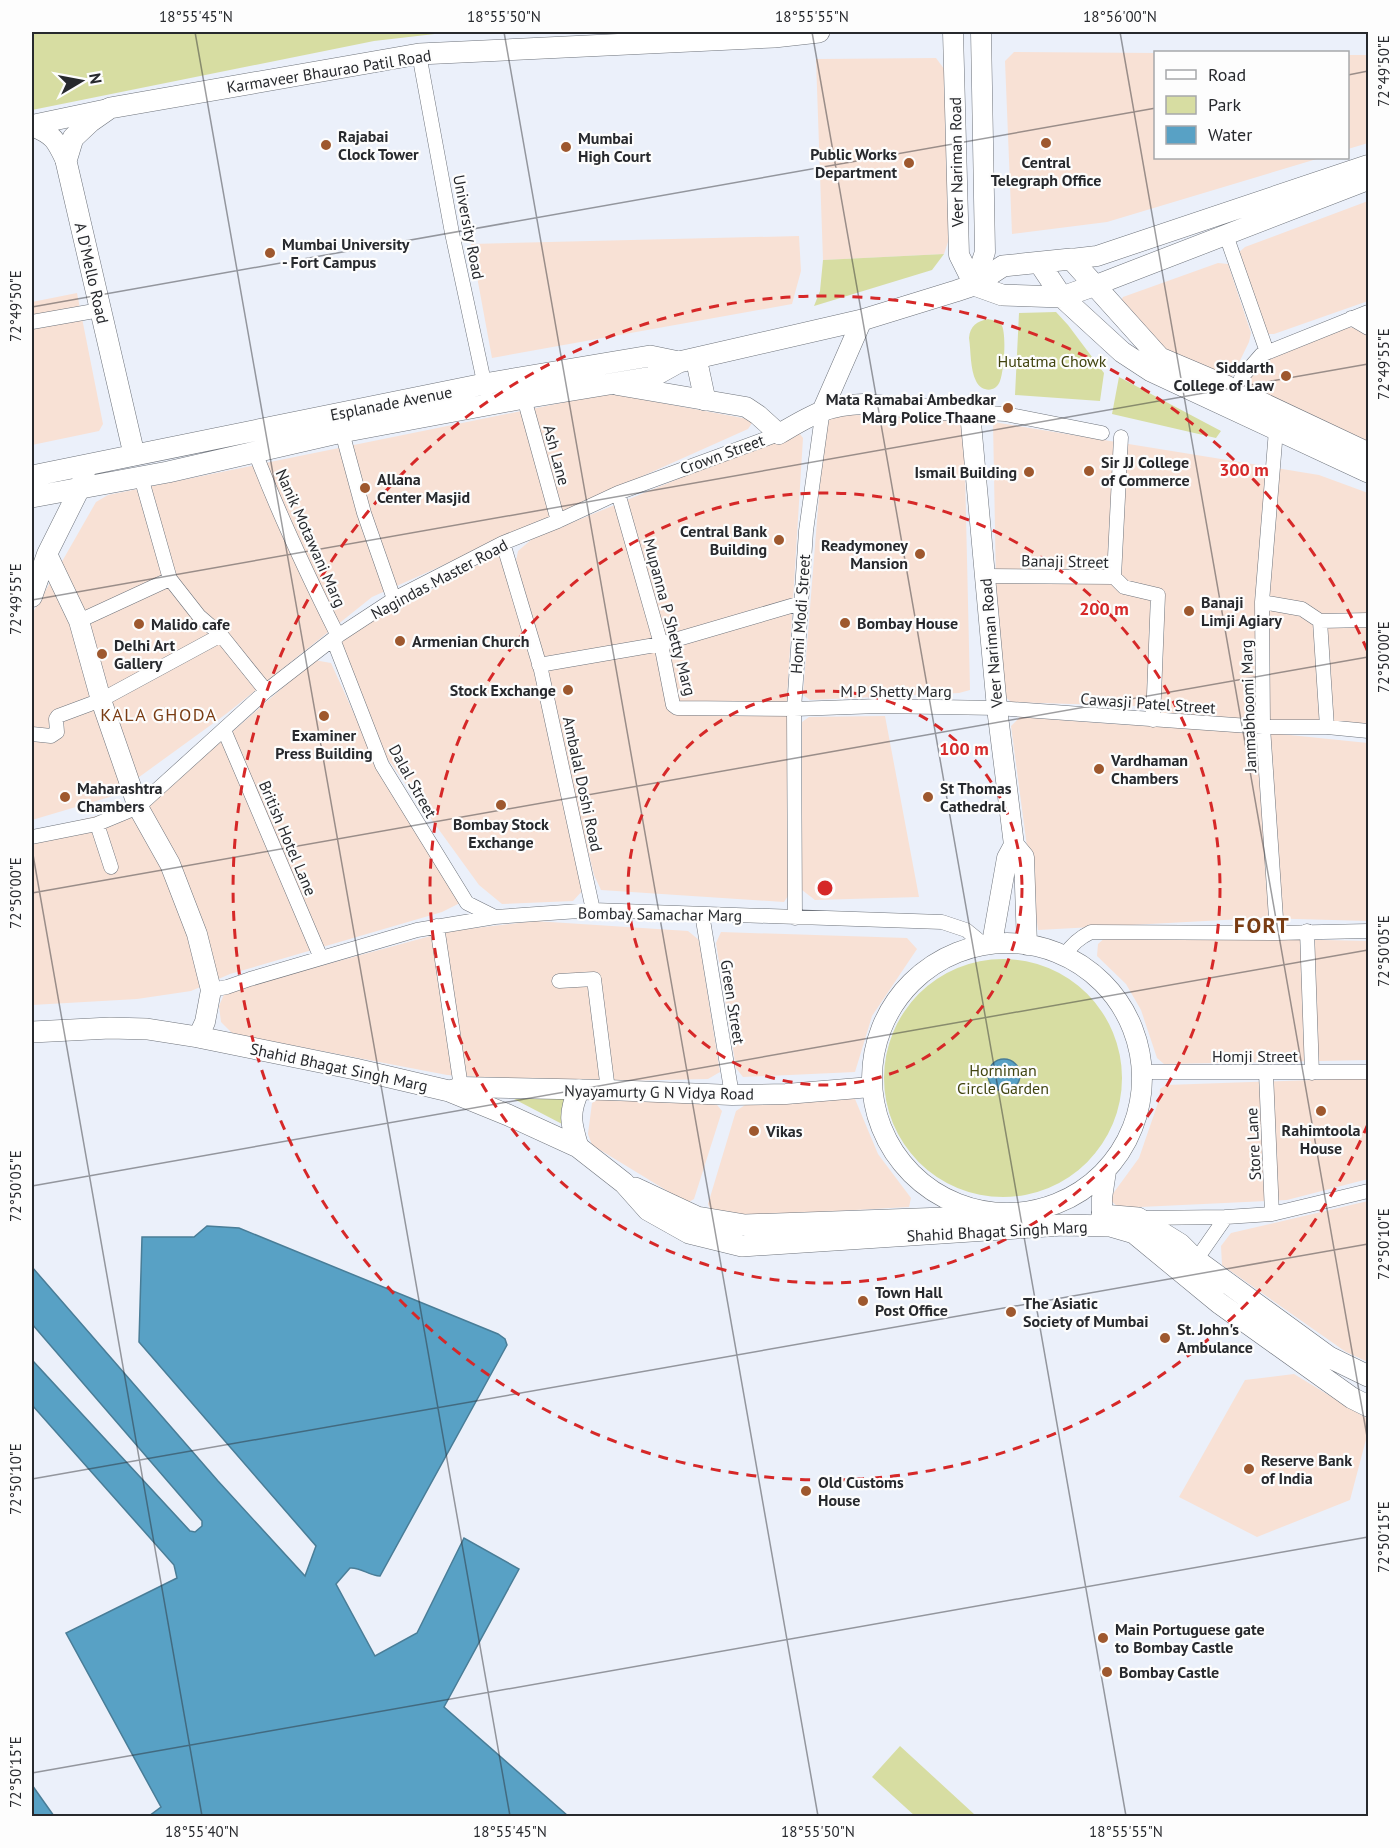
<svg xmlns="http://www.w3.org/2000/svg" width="1400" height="1848" viewBox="0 0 1400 1848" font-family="'PT Sans',sans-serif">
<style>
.commercial{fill:#f8e1d5}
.green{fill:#d7dda2}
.water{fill:#58a1c5;stroke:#497d97;stroke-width:1.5}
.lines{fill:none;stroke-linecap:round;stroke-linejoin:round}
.street-casing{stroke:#6e737b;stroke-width:15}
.secondary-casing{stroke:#6e737b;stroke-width:21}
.primary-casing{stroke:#6e737b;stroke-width:22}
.street{stroke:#fff;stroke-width:14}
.secondary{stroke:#fff;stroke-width:20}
.primary{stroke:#fff;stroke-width:21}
.ticks{fill:none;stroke:#27292d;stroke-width:1.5;stroke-opacity:0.45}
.ring{fill:none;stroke:#d62828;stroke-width:3;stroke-dasharray:10 8}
.poi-dot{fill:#9e582e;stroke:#fdfdfd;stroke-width:2}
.labels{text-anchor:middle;stroke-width:4.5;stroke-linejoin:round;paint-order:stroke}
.street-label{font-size:16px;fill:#27292d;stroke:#fdfdfd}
.poi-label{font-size:16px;font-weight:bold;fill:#27292d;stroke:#fdfdfd;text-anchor:start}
.park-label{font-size:16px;fill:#424511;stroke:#fdfdfd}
.neighbourhood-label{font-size:18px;letter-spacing:1.5px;fill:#793c13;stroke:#fdfdfd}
.district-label{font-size:22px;font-weight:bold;letter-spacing:1.5px;fill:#793c13;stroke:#fdfdfd}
.centre{fill:#d62828;stroke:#fdfdfd;stroke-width:3}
.ring-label{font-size:18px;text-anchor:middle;font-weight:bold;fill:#d62828;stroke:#fdfdfd;stroke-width:4.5;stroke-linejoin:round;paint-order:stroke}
.neatline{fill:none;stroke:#27292d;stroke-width:2}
.ticks-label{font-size:15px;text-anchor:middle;fill:#27292d}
</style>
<rect width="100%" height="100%" fill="#ebf0fa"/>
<path class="commercial" d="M1014,52L1155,53L1156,158H1320L1107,222L1012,234L1005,61Z
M1348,55H1368V143L1348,149Z
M936,58L945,70L949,239L944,254L823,260L816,59Z
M1368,201V301L1274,334H1261L1237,254L1245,247Z
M799,236L801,271L792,304L492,358L471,244Z
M1218,263L1228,264L1251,333L1249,342L1233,375L1228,378L1171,354L1117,309L1123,297Z
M77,293L103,424L99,431L32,445V302Z
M1355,327L1368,334V445L1245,384L1253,368L1263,359L1347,328Z
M600,395H619L748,419L752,423L748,429L372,597L226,714L113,796L32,820V614L96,502L108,495Z
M835,414L959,420L964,428L970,690L959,693L810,700L803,695L825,421Z
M993,422L1319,475L1368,493V725L1264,723L1160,715L1135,706L1011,702L998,690Z
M797,430L803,438L787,697L790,893L784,902L601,890L594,875L516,561L518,551L532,539Z
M500,553L538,679L583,890L573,901L502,904L479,885L379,747L340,639Z
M314,660L331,663L384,780L462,902L442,912L230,974L191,991L137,999L32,1005V832L124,809L158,797Z
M885,716L919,897L815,900L802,890V722L809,717Z
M1020,717L1114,724L1261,732L1368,743V921L1261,918L1038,930L1011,726Z
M535,921L688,931L699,940L720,1072L708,1079L567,1082L447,1075L233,1034L221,1022L219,1006L225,992L449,931Z
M721,932L907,938L917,949L872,1016L855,1072L743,1077L736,1068L716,943Z
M1108,935L1368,941V1060L1164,1064L1157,1058L1141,1010L1126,984L1097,956L1098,944Z
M1368,1078V1179L1287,1200L1119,1208L1109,1199L1139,1158L1159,1100L1160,1089L1166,1085Z
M603,1096L713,1100L722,1111L694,1199L687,1203L592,1145L588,1134L592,1103Z
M855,1099L878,1154L911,1198L909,1207L714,1218L708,1204L736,1111L751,1101Z
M1368,1201V1362L1346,1352L1222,1265L1221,1246L1231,1233Z
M1294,1374L1368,1419V1432L1350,1500L1257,1537L1179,1497L1245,1380Z"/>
<path class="green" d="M32,32H452L374,41L32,110Z
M944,254L932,270L814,306L820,291L823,260Z
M1056,312L1068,325L1104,373L1100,401L1015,395L1019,313Z
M988,319C992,320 998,321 1001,324C1007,332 1004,371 1000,381C996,393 981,392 976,381C970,369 971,351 969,338C970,326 977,321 988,319Z
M1119,377L1221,431L1216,438L1112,414Z
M884 1078a119 119 0 1 1 238 0a119 119 0 1 1-238 0Z
M514,1099H568L564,1125Z
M900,1746L974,1814L972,1816H915L872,1777Z"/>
<path class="water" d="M988 1075a16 16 0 1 1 32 0a16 16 0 1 1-32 0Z
M207,1226L239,1228L498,1334L505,1339L507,1345L380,1576C369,1576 361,1567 350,1568L336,1584L375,1656L417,1633L464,1538L519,1569L444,1707L568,1816H149L161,1807L66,1633L177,1578L174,1565L32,1405V1360L190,1531L195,1532L202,1526V1521L32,1324V1267L218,1481L305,1576L316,1546L139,1342L142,1237H194Z
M32,1785L54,1816H32Z"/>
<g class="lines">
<g class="street-casing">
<path id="street" d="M419,54L452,233L486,391
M1226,235L1267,352
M1351,318L1368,328
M32,322L100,310
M1241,378L1261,355L1368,312
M524,398L558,521
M970,412L1005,414L1102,433
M1276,430L1262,602L1263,727L1277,933
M342,432L364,513L394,599
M255,452C279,515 308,576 338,636
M141,477L170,579L199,616L221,635L266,691
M618,493L661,644L673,705L677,708L794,709L879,706L997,708L1263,727H1327L1368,731
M503,543L541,670L593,910
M985,576L1114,577L1124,587L1158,595L1153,720
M1114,577L1121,437
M1262,602L1302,609L1320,621L1368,620
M79,621L170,579
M1320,621L1327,727
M333,639L382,765L467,903L495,917
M539,665L661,644L801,603
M224,730L321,958
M32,734L51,736L57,732L56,719L58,716L101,700L221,635
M97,824L111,867
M32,837L97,824L138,807L266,691L333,639L394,599L503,543L558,521L618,493L779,434
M702,914L732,1095
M795,918L794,709L806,531L823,409
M437,926L461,1087
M1307,931L1312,1073
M1065,955C1072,944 1079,938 1091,932L1277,933L1368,931
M559,981L594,979L608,1090
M211,990L227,987L250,979L417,930L495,917L593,910L942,922L966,930L982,943
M1142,1072H1368
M1266,1073L1272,1214
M1140,1218L1226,1217L1272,1214L1368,1191
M1196,1260L1226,1217"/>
</g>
<g class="secondary-casing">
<path id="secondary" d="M953,32L959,255L974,285
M32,125L108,109
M32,126C54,135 56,140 66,161
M1071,259L1097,256L1368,165
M974,285L985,252L981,32
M1096,285L1368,180
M617,385L746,407L758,415L779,434C810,416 826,405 863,404L970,412L997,708L1014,845L1007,858L992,943
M823,409L862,320
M47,554L79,621L101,700L138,807L170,864L197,934L211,990L205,1022L198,1037
M32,597L47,554L80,488L87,465
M1014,845L1024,857L1027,945
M872 1078a135 135 0 1 1 270 0a135 135 0 1 1-270 0Z
M449,1091L461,1087L608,1090L732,1095L786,1094L871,1087
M1102,1215V1198L1106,1171"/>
</g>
<g class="primary-casing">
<path id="primary" d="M1040,264L1062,297L1122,352L1151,371L1368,472
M974,285L1002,295L1062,297L1096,285
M696,358L705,400
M134,454L66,161L73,138L90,122L110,108L419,54L774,37L819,32
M32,476L484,384L650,356L679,362
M32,497L168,472L342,432L524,398L652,377L679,362L862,320L956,291L974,285L1003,266L1071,259L1160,358L1226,386L1368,453
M32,1032L110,1028L147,1029L198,1037L355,1069L449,1091L508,1115L578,1147L624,1183L648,1210L689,1233L742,1246L1063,1225L1110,1226L1134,1233L1219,1303L1352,1398L1368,1406
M578,1147C571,1124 568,1113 579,1090
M635,1188L697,1217L745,1225L1001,1216
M1102,1215L1138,1218L1180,1244L1196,1260L1329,1357L1368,1376"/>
</g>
<use href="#street" class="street"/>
<use href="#secondary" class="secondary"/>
<use href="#primary" class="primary"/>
</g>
<path class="ticks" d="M195,32L510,1816M504,32L818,1816M812,32L1126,1816M1120,32L1368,1442M1348,75L1368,71M32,307L1156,108M32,600L1368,364M32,849L202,1816M32,893L1368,657M32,1186L1368,950M32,1479L1368,1244M32,1773L1368,1537"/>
<g class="ring">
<circle cx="825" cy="888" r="197"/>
<circle cx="825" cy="888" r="395"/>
<path d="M1368 1124A592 592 0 1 1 1368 652"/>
</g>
<g class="poi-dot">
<circle cx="1046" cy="143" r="6"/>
<circle cx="326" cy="145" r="6"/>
<circle cx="566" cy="147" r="6"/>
<circle cx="909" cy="163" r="6"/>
<circle cx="270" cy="253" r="6"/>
<circle cx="1286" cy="376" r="6"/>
<circle cx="1008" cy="408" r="6"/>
<circle cx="1089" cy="471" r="6"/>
<circle cx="1029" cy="472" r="6"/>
<circle cx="365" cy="488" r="6"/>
<circle cx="779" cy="540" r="6"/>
<circle cx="920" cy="554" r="6"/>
<circle cx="1189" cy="611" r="6"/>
<circle cx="845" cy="623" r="6"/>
<circle cx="139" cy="624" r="6"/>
<circle cx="400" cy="641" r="6"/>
<circle cx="102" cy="654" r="6"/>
<circle cx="568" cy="690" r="6"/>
<circle cx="324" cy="716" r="6"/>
<circle cx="1099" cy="769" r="6"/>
<circle cx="65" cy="797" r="6"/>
<circle cx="928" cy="797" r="6"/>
<circle cx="501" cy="805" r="6"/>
<circle cx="1321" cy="1111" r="6"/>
<circle cx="754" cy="1131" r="6"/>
<circle cx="863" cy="1301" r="6"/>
<circle cx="1011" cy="1312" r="6"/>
<circle cx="1165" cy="1338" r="6"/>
<circle cx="1249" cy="1469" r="6"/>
<circle cx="806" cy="1491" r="6"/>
<circle cx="1103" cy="1638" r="6"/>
<circle cx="1107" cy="1672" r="6"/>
</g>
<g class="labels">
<g class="street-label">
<text transform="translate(329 71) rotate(-9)" y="6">Karmaveer Bhaurao Patil Road</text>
<text transform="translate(956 162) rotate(-91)" y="6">Veer Nariman Road</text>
<text transform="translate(469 227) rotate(79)" y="6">University Road</text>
<text transform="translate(92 273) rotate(77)" y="6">A D'Mello Road</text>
<text transform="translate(391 403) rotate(-11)" y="6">Esplanade Avenue</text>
<text transform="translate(722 454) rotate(-20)" y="6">Crown Street</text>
<text transform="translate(557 455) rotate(75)" y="6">Ash Lane</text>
<text transform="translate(311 538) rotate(66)" y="6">Nanik Motawani Marg</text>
<text transform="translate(1065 561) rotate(1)" y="6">Banaji Street</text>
<text transform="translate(439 579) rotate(-28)" y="6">Nagindas Master Road</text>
<text transform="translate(800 614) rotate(-86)" y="6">Homi Modi Street</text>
<text transform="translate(670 617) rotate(75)" y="6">Mupanna P Shetty Marg</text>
<text transform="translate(991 643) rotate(-95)" y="6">Veer Nariman Road</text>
<text x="896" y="697">M P Shetty Marg</text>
<text transform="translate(1148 703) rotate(4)" y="6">Cawasji Patel Street</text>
<text transform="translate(1248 706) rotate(-92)" y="6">Janmabhoomi Marg</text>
<text transform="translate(413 781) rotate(61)" y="6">Dalal Street</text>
<text transform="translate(583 784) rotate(78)" y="6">Ambalal Doshi Road</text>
<text transform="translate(288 838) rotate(67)" y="6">British Hotel Lane</text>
<text transform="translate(660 914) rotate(1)" y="6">Bombay Samachar Marg</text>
<text transform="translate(733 1002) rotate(81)" y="6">Green Street</text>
<text x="1255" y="1062">Homji Street</text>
<text transform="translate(339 1067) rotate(12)" y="6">Shahid Bhagat Singh Marg</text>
<text transform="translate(659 1092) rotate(1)" y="6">Nyayamurty G N Vidya Road</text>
<text transform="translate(1253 1144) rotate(-93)" y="6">Store Lane</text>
<text transform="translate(997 1231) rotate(-3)" y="6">Shahid Bhagat Singh Marg</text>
</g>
<g class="poi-label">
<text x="338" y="142">Rajabai<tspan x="338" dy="18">Clock Tower</tspan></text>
<text x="578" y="144">Mumbai<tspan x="578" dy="18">High Court</tspan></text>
<text x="897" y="160" text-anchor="end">Public Works<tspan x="897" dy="18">Department</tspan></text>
<text x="1046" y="168" text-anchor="middle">Central<tspan x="1046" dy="18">Telegraph Office</tspan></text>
<text x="282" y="250">Mumbai University<tspan x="282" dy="18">- Fort Campus</tspan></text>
<text x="1274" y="373" text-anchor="end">Siddarth<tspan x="1274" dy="18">College of Law</tspan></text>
<text x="996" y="405" text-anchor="end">Mata Ramabai Ambedkar<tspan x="996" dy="18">Marg Police Thaane</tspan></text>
<text x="1101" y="468">Sir JJ College<tspan x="1101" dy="18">of Commerce</tspan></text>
<text x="1017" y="478" text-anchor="end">Ismail Building</text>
<text x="377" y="485">Allana<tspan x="377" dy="18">Center Masjid</tspan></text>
<text x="767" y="537" text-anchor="end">Central Bank<tspan x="767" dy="18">Building</tspan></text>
<text x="908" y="551" text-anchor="end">Readymoney<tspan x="908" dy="18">Mansion</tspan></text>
<text x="1201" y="608">Banaji<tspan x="1201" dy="18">Limji Agiary</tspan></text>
<text x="857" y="629">Bombay House</text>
<text x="151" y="630">Malido cafe</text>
<text x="412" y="647">Armenian Church</text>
<text x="114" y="651">Delhi Art<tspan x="114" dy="18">Gallery</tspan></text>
<text x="556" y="696" text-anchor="end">Stock Exchange</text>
<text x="324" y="741" text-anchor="middle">Examiner<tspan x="324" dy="18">Press Building</tspan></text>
<text x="1111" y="766">Vardhaman<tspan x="1111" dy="18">Chambers</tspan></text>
<text x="77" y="794">Maharashtra<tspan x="77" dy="18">Chambers</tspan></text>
<text x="940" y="794">St Thomas<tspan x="940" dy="18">Cathedral</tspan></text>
<text x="501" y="830" text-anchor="middle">Bombay Stock<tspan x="501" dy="18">Exchange</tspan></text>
<text x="1321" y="1136" text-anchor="middle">Rahimtoola<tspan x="1321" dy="18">House</tspan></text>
<text x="766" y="1137">Vikas</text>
<text x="875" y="1298">Town Hall<tspan x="875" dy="18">Post Office</tspan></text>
<text x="1023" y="1309">The Asiatic<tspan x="1023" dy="18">Society of Mumbai</tspan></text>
<text x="1177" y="1335">St. John's<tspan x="1177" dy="18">Ambulance</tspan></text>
<text x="1261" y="1466">Reserve Bank<tspan x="1261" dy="18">of India</tspan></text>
<text x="818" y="1488">Old Customs<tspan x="818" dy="18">House</tspan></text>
<text x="1115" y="1635">Main Portuguese gate<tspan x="1115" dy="18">to Bombay Castle</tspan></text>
<text x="1119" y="1678">Bombay Castle</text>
</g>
<g class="park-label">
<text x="1052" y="367">Hutatma Chowk</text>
<text x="1003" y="1076">Horniman<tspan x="1003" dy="18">Circle Garden</tspan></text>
</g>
<g class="neighbourhood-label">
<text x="159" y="721">KALA GHODA</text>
</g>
<g class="district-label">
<text x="1262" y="933">FORT</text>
</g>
</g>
<circle cx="825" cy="888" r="9" class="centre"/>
<g class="ring-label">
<text x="1244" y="476">300 m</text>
<text x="1104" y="615">200 m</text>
<text x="964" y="755">100 m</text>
</g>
<rect width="1400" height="1848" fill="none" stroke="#fdfdfd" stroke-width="66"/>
<rect x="1154" y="51" width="195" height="108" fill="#fdfdfd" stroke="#a7a8aa" stroke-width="1.5"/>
<rect x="1166" y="70" width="30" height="9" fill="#ffffff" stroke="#a7a8aa" stroke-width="1.5"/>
<text x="1208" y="81" font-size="18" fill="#27292d">Road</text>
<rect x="1166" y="96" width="30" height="18" fill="#d7dda2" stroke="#a7a8aa" stroke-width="1.5"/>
<text x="1208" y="111" font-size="18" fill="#27292d">Park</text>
<rect x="1166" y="126" width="30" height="18" fill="#58a1c5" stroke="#a7a8aa" stroke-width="1.5"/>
<text x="1208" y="141" font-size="18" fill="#27292d">Water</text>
<g transform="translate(81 81) rotate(80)" stroke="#fdfdfd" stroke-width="4.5" paint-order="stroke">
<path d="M0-4.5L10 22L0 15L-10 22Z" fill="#27292d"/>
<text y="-9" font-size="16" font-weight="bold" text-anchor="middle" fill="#27292d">N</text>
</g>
<rect x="33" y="33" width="1334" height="1782" class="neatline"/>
<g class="ticks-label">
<text x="196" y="22">18°55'45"N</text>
<text x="504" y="22">18°55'50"N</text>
<text x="812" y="22">18°55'55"N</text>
<text x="1120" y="22">18°56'00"N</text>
<text transform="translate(1384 71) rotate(-90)" y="5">72°49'50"E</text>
<text transform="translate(16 306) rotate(-90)" y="5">72°49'50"E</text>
<text transform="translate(1384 364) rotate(-90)" y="5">72°49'55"E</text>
<text transform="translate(16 599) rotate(-90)" y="5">72°49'55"E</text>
<text transform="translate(1384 657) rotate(-90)" y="5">72°50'00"E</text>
<text transform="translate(16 893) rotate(-90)" y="5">72°50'00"E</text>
<text transform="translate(1384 951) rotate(-90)" y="5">72°50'05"E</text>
<text transform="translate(16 1186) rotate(-90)" y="5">72°50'05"E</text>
<text transform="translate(1384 1244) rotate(-90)" y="5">72°50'10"E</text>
<text transform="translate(16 1479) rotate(-90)" y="5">72°50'10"E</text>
<text transform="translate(1384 1537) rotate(-90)" y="5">72°50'15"E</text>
<text transform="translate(16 1772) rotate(-90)" y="5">72°50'15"E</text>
<text x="202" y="1837">18°55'40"N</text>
<text x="510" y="1837">18°55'45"N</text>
<text x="818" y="1837">18°55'50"N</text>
<text x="1126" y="1837">18°55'55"N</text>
</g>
</svg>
